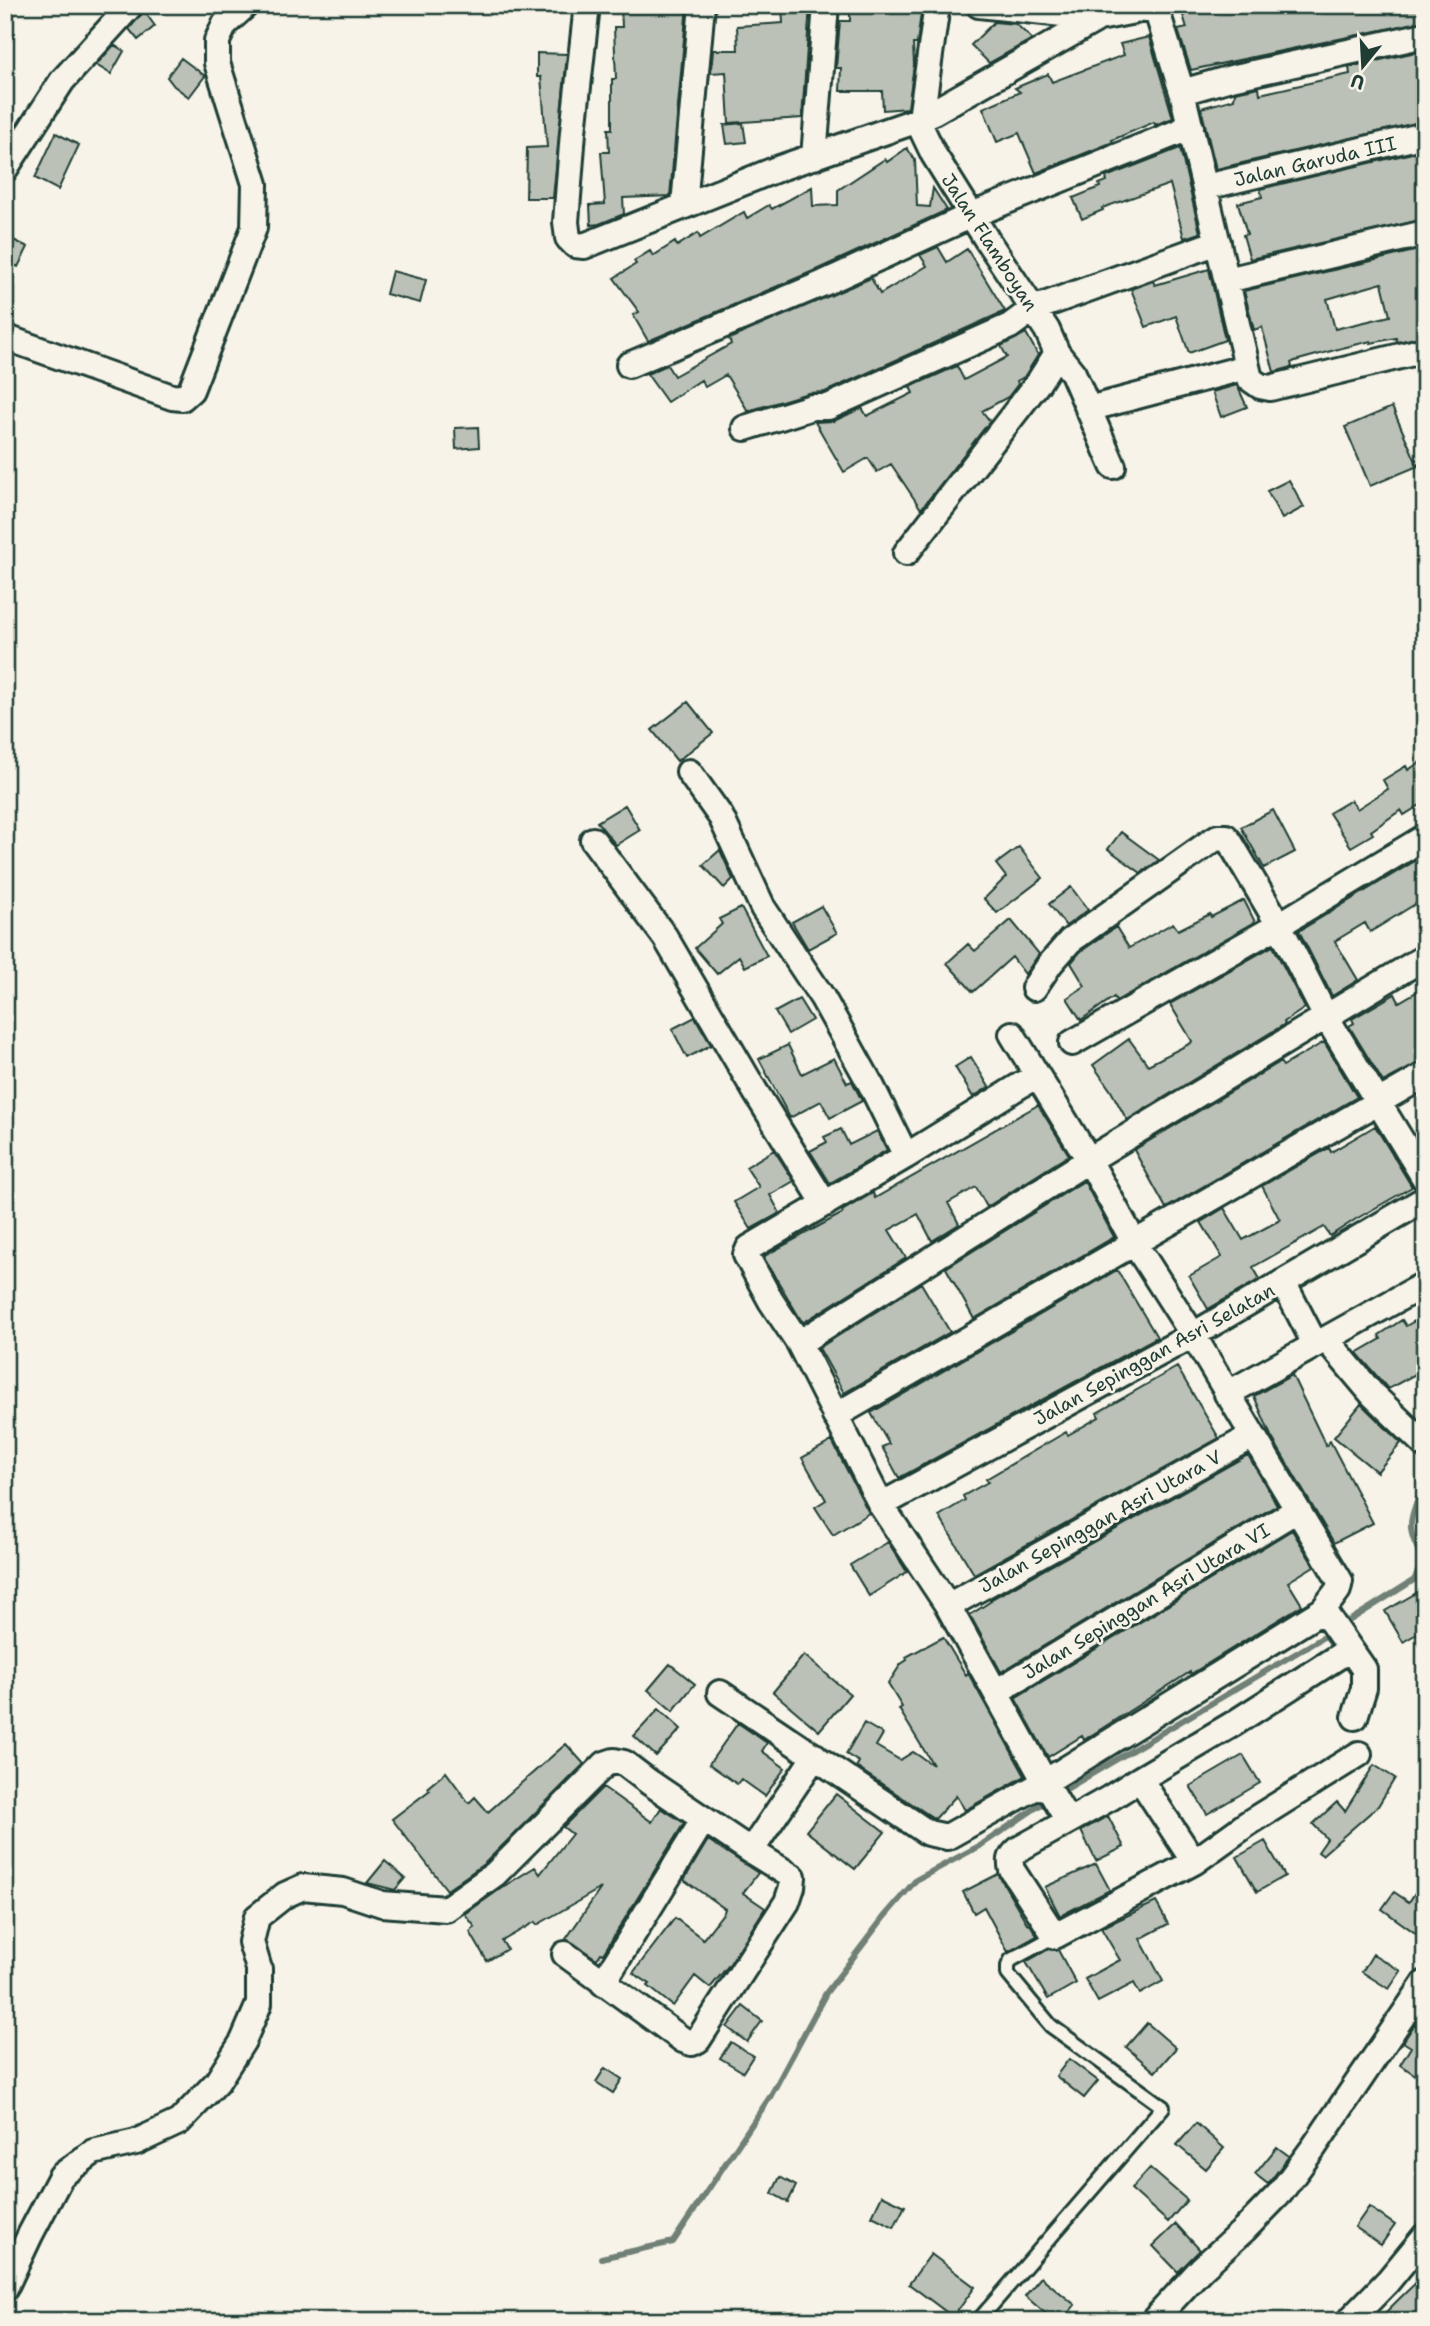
<svg xmlns="http://www.w3.org/2000/svg" width="1430" height="2326" viewBox="0 0 1430 2326" font-family="'Shantell Sans',sans-serif">
<style>
.lines{fill:none;stroke-linecap:round;stroke-linejoin:round}
.stream{stroke:#6f8077;stroke-width:6}
.building{fill:#bbc1b6;stroke:#1f3d34;stroke-width:2;fill-rule:evenodd}
.lane-casing{stroke:#1f3d34;stroke-width:18}
.street-casing{stroke:#1f3d34;stroke-width:30}
.lane{stroke:#f7f3e8;stroke-width:12}
.street{stroke:#f7f3e8;stroke-width:24}
.labels{text-anchor:middle;stroke-width:5;stroke-linejoin:round;paint-order:stroke}
.street-label{font-size:19px;fill:#1f3d34;stroke:#f7f3e8}
</style>
<rect width="100%" height="100%" fill="#f7f3e8"/>
<filter id="ink" filterUnits="userSpaceOnUse"><feTurbulence type="fractalNoise" baseFrequency=".0143" numOctaves="2"/><feDisplacementMap in="SourceGraphic" scale="14" xChannelSelector="R" yChannelSelector="G"/><feConvolveMatrix kernelMatrix="1 2 1 2 8 2 1 2 1" color-interpolation-filters="sRGB"/></filter>
<g filter="url(#ink)">
<g class="lines">
<path class="stream" d="M1341,1626L1414,1580C1430,1552 1413,1552 1411,1528C1410,1514 1419,1497 1425,1485
M1058,1794L1332,1632
M601,2258L673,2242L770,2097L826,1993L884,1917L916,1880L981,1845L1049,1799"/>
</g>
<path class="building" d="M632,5H687L670,196L623,198L624,214L599,224L591,225L590,205L605,204L601,152H609L608,129H612V79H616L614,27H622L621,6Z
M782,5H810L802,118L729,123L726,72L711,73L713,50H738L737,26L783,23Z
M850,5H922L917,44H913L914,65L908,108L883,110L882,91H840L841,68H836L840,21H850Z
M1180,5H1425V21L1191,70L1178,30L1187,28Z
M144,11L155,26L138,40L129,29Z
M994,22L1016,24L1032,39L989,63L971,45Z
M1149,37L1173,118L1155,125L1154,122L1112,140L1113,142L1036,173L1019,133L997,142L983,108L1020,92L1015,88L1048,74L1052,82L1124,55L1120,44Z
M114,45L124,51L111,74L96,65Z
M1425,50V121L1216,169L1201,108L1234,99L1235,92L1259,87L1260,94L1350,74L1349,67Z
M537,53L567,54L553,198H526L527,148L547,147L541,77H537Z
M181,58L205,76L189,97L174,86L167,77Z
M743,123L746,142L727,144L724,125Z
M56,133L79,145L58,190L35,178Z
M907,148L915,160L917,206L930,207L933,188L947,210L818,269L648,341L633,315L639,312L614,278L636,264L634,261L650,251L653,256L675,242L677,246L698,233L700,238L744,212L747,218L769,205L772,209L812,187L813,206L838,205V190L885,159L887,162Z
M1180,148L1200,233L1184,238L1170,184L1102,208L1103,210L1082,219L1073,198L1100,187L1099,184L1107,181L1106,177Z
M1425,150V219L1250,259L1243,235L1247,234L1238,203L1262,197L1260,189Z
M5,236L28,247L18,267L5,260Z
M938,247L947,262L967,249L1005,311L825,392L808,393L748,411L726,375L705,387L701,380L667,402L647,374L667,365L674,376L731,344L729,339L871,278L880,294L927,266L920,255Z
M1423,249L1425,336L1397,342L1396,338L1371,343V341L1342,348L1295,361L1291,363L1292,367L1274,372L1262,327L1254,330L1244,291ZM1382,283L1390,316L1335,329L1327,299Z
M1209,269L1225,340L1189,353L1176,316L1146,327L1131,289L1153,281L1155,285Z
M392,271L426,280L420,303L386,294Z
M1026,333L1038,355L1024,377L1017,381L1018,384L1008,397L982,411L990,421L921,509L891,464L877,472L868,458L844,472L815,422L834,421L862,408L867,416L913,393L910,387L957,366L964,380L1007,357L1001,346Z
M1237,385L1247,407L1221,417L1212,392Z
M1392,407L1418,466L1370,486L1345,427Z
M478,427L479,447L456,449L455,428Z
M1289,480L1304,507L1282,519L1267,491Z
M688,702L713,733L677,761L652,730Z
M1425,759V802L1404,815L1401,810L1371,831L1373,834L1351,847L1329,813L1351,800L1357,809L1388,789L1383,780L1406,766L1408,770Z
M625,805L640,830L616,845L597,822Z
M1273,810L1295,852L1264,868L1241,827Z
M1121,832L1159,860L1141,873L1108,849Z
M1019,847L1043,878L997,913L984,899L1006,877L996,864Z
M720,850L733,879L724,888L703,865Z
M1425,855V898L1370,932L1365,923L1335,941L1358,980L1332,996L1299,931Z
M1071,887L1088,910L1066,926L1049,904Z
M1244,900L1255,922L1116,1001L1114,997L1081,1020L1067,998L1085,986L1071,963L1080,952L1116,927L1129,948L1173,923L1178,930L1210,914L1211,917Z
M821,906L837,933L808,949L792,922Z
M741,908L767,956L745,967L739,956L717,974L695,948L722,924L719,919Z
M1011,920L1039,954L1025,974L1012,957L973,992L947,963L968,944L975,951Z
M1273,946L1305,1008L1284,1022L1285,1024L1127,1120L1111,1091L1093,1065L1129,1039L1148,1065L1191,1043L1192,1041L1170,1004Z
M1425,987V1060L1383,1082L1349,1026L1354,1023L1352,1019L1395,994L1399,1002Z
M799,999L812,1020L788,1034L775,1012Z
M695,1017L711,1045L687,1058L672,1029Z
M1324,1042L1357,1097L1166,1208L1134,1150L1280,1062L1283,1066Z
M788,1045L802,1074L834,1058L847,1083L852,1081L862,1101L830,1118L821,1101L790,1118L759,1059Z
M971,1057L989,1087L973,1097L955,1067Z
M1038,1105L1069,1155L987,1207L976,1187L948,1203L959,1224L932,1241L918,1214L889,1230L906,1258L804,1322L801,1320L764,1258L766,1255L843,1213L842,1211L873,1193L875,1198Z
M1375,1126L1412,1187L1356,1219L1330,1236L1324,1227L1253,1267L1260,1279L1208,1309L1189,1276L1222,1257L1201,1222L1224,1208L1243,1240L1280,1220L1262,1186L1329,1148L1331,1152Z
M841,1129L849,1145L877,1131L887,1150L830,1183L810,1151L827,1142L824,1137Z
M774,1150L794,1181L770,1195L780,1213L751,1229L734,1202L759,1187L746,1167Z
M1084,1181L1114,1237L974,1319L946,1268Z
M1117,1270L1157,1337L899,1478L882,1447L889,1444L871,1413Z
M921,1283L950,1332L844,1393L819,1348Z
M1425,1315V1369L1388,1389L1357,1353L1381,1339L1379,1335L1402,1320L1406,1326Z
M1177,1367L1219,1438L974,1574L939,1516L965,1500L963,1496L988,1482L986,1479L1066,1432L1068,1435L1099,1417L1097,1413Z
M1292,1375L1326,1446L1330,1441L1373,1523L1334,1543L1271,1436L1254,1396Z
M1361,1404L1401,1443L1377,1472L1334,1437Z
M832,1441L869,1513L833,1535L815,1507L826,1500L802,1458Z
M1248,1455L1277,1505L1001,1672L970,1615L991,1601L990,1600Z
M1292,1530L1314,1566L1288,1582L1302,1605L1191,1674L1190,1672L1084,1740L1082,1736L1048,1757L1015,1698Z
M888,1542L907,1572L869,1596L850,1565Z
M1425,1588V1629L1403,1642L1385,1611Z
M943,1637L966,1675L968,1673L1025,1776L965,1810L956,1796L935,1819L856,1767L859,1762L846,1754L864,1723L883,1734L876,1746L900,1760L913,1752L933,1765L899,1709L902,1707L888,1684L901,1664L907,1660L906,1657Z
M804,1655L850,1694L819,1731L773,1692Z
M670,1664L695,1684L673,1711L648,1690Z
M659,1709L681,1729L656,1756L634,1736Z
M738,1723L767,1743L762,1751L785,1768L765,1796L741,1779L737,1784L709,1764Z
M566,1744L584,1764L485,1863L447,1890L392,1819L430,1790L428,1787L446,1772L469,1803L475,1797L488,1812Z
M1243,1755L1260,1783L1207,1814L1190,1786Z
M1374,1765L1395,1778L1378,1806L1322,1855L1318,1852L1327,1839L1313,1824L1337,1802L1345,1811Z
M603,1787L652,1822L661,1808L684,1823L603,1954L601,1953L597,1959L566,1939L601,1888L537,1925L535,1922L502,1941L507,1949L487,1961L470,1932L475,1927L465,1914L506,1885L535,1867L540,1874L572,1834L563,1827Z
M836,1794L885,1832L855,1869L806,1831Z
M1108,1816L1124,1847L1096,1861L1081,1831Z
M708,1840L758,1873L743,1893L765,1908L729,1965L710,1988L695,1976L673,2006L648,1986L650,1984L633,1973L675,1918L703,1939L724,1912L725,1909L684,1880Z
M1265,1841L1285,1876L1257,1892L1237,1857Z
M385,1861L405,1878L395,1890L367,1883Z
M1096,1864L1110,1890L1060,1916L1045,1887Z
M998,1874L1028,1925L1030,1924L1037,1936L1008,1952L984,1907L974,1913L963,1892Z
M1394,1892L1409,1902L1415,1893L1425,1900V1940L1382,1909Z
M1156,1902L1168,1924L1140,1939L1163,1981L1140,1994L1134,1983L1098,2002L1085,1979L1120,1960L1101,1928Z
M1049,1949L1058,1950L1076,1983L1048,1999L1026,1962Z
M1373,1954L1401,1971L1389,1989L1362,1972Z
M743,2006L762,2021L747,2042L727,2027Z
M1147,2023L1176,2048L1155,2072L1126,2047Z
M1415,2024L1423,2029L1425,2026V2081L1400,2065L1411,2047L1403,2042Z
M731,2042L753,2056L743,2072L720,2058Z
M1069,2059L1098,2081L1084,2098L1056,2076Z
M605,2068L622,2079L613,2093L596,2082Z
M1196,2123L1224,2148L1206,2169L1177,2145Z
M1277,2147L1289,2156L1268,2184L1255,2174Z
M1150,2168L1187,2200L1168,2222L1131,2189Z
M780,2177L796,2186L788,2202L772,2193Z
M882,2195L905,2206L894,2227L872,2216Z
M1369,2207L1395,2225L1381,2245L1355,2227Z
M1176,2224L1200,2250L1178,2272L1153,2246Z
M931,2254L975,2287L953,2317L909,2284Z
M1425,2274V2321H1377L1399,2299Z
M1041,2277L1075,2305L1062,2321H1054L1025,2296Z"/>
<g class="lines">
<g class="lane-casing">
<path id="lane" d="M978,2321L1163,2107L1051,2026L1008,1974V1966L1011,1960L1055,1936"/>
</g>
<g class="street-casing">
<path id="street" d="M587,5L573,132L566,222L568,238L575,245L584,246L777,169L921,119L1099,18L1155,7
M937,5L921,119L922,130L934,155L987,240L1047,330L1057,353L1073,373L1113,466
M979,5L1099,18
M1155,5L1182,92L1250,379L1260,386L1270,388L1425,350
M1182,92L1231,78L1425,35
M814,157L826,5
M5,169L62,81L131,5
M1206,187L1425,135
M684,205L702,5
M1227,280L1425,233
M7,338L172,397L182,398L191,390L254,228L255,184L217,63V41L225,24L246,5
M629,365L824,283L972,215L1191,127
M1088,409L1247,367
M745,428L812,407H828L1010,326L1033,309L1218,242
M906,553L1038,383L1057,353
M689,772L721,817L763,908L822,997L871,1085L906,1156
M1425,837L1279,925L1325,1015L1425,1179
M593,840L665,937L755,1091L825,1204
M1034,988L1050,964L1070,941L1210,842L1218,837H1226L1230,842L1279,925L1072,1043
M1012,1034L1089,1160L1135,1244L1193,1335L1340,1581L1338,1590L1323,1610L1045,1782L948,1606L881,1505L799,1343L771,1301L746,1255L749,1248L906,1156L1037,1075
M1283,1282L1315,1344
M1326,1339L1373,1395L1425,1445
M799,1343L1089,1160L1425,957
M1227,1394L1425,1284
M835,1416L1425,1075
M881,1505L1193,1335L1425,1199
M948,1606L1252,1436
M1323,1610L1364,1669V1688L1355,1717
M996,1692L1297,1510
M720,1693L928,1833L947,1837L1045,1782L1068,1821
M1140,1779L1194,1862L1055,1936L1012,1870C1009,1859 1011,1856 1019,1849L1110,1798Z
M1140,1779L1233,1724L1350,1649
M1194,1862L1247,1824L1359,1754
M565,1954L683,2040L692,2043L698,2040L787,1902L792,1887L793,1877L751,1851L815,1756
M603,1983L704,1819
M5,2288L30,2235L61,2176L93,2152L136,2142L179,2122L217,2082L243,2041L259,2004V1969L251,1942L257,1917L285,1895L303,1887L343,1891L382,1904L446,1909L495,1874L605,1764L614,1761L624,1763L649,1782L751,1851
M1153,2321L1202,2268L1244,2230L1280,2193L1314,2147L1425,1983
M1349,2321L1388,2281L1425,2236"/>
</g>
<use href="#lane" class="lane"/>
<use href="#street" class="street"/>
</g>
</g>
<g class="labels">
<g class="street-label">
<text transform="translate(1315 161) rotate(-13)" y="7">Jalan Garuda III</text>
<text transform="translate(990 242) rotate(57)" y="7">Jalan Flamboyan</text>
<text transform="translate(1154 1354) rotate(-29)" y="7">Jalan Sepinggan Asri Selatan</text>
<text transform="translate(1100 1521) rotate(-29)" y="7">Jalan Sepinggan Asri Utara V</text>
<text transform="translate(1146 1601) rotate(-31)" y="7">Jalan Sepinggan Asri Utara VI</text>
</g>
</g>
<rect width="1430" height="2326" fill="none" stroke="#f7f3e8" stroke-width="28"/>
<rect x="14" y="14" width="1402" height="2298" fill="none" stroke="#1f3d34" stroke-width="2.5" filter="url(#ink)"/>
<g transform="translate(1363 66) rotate(198)" stroke="#f7f3e8" stroke-width="5" paint-order="stroke">
<path d="M0-5L12 26L0 18L-12 26Z" fill="#1f3d34"/>
<text y="-10" font-size="19" font-weight="bold" text-anchor="middle" fill="#1f3d34">U</text>
</g>
</svg>
